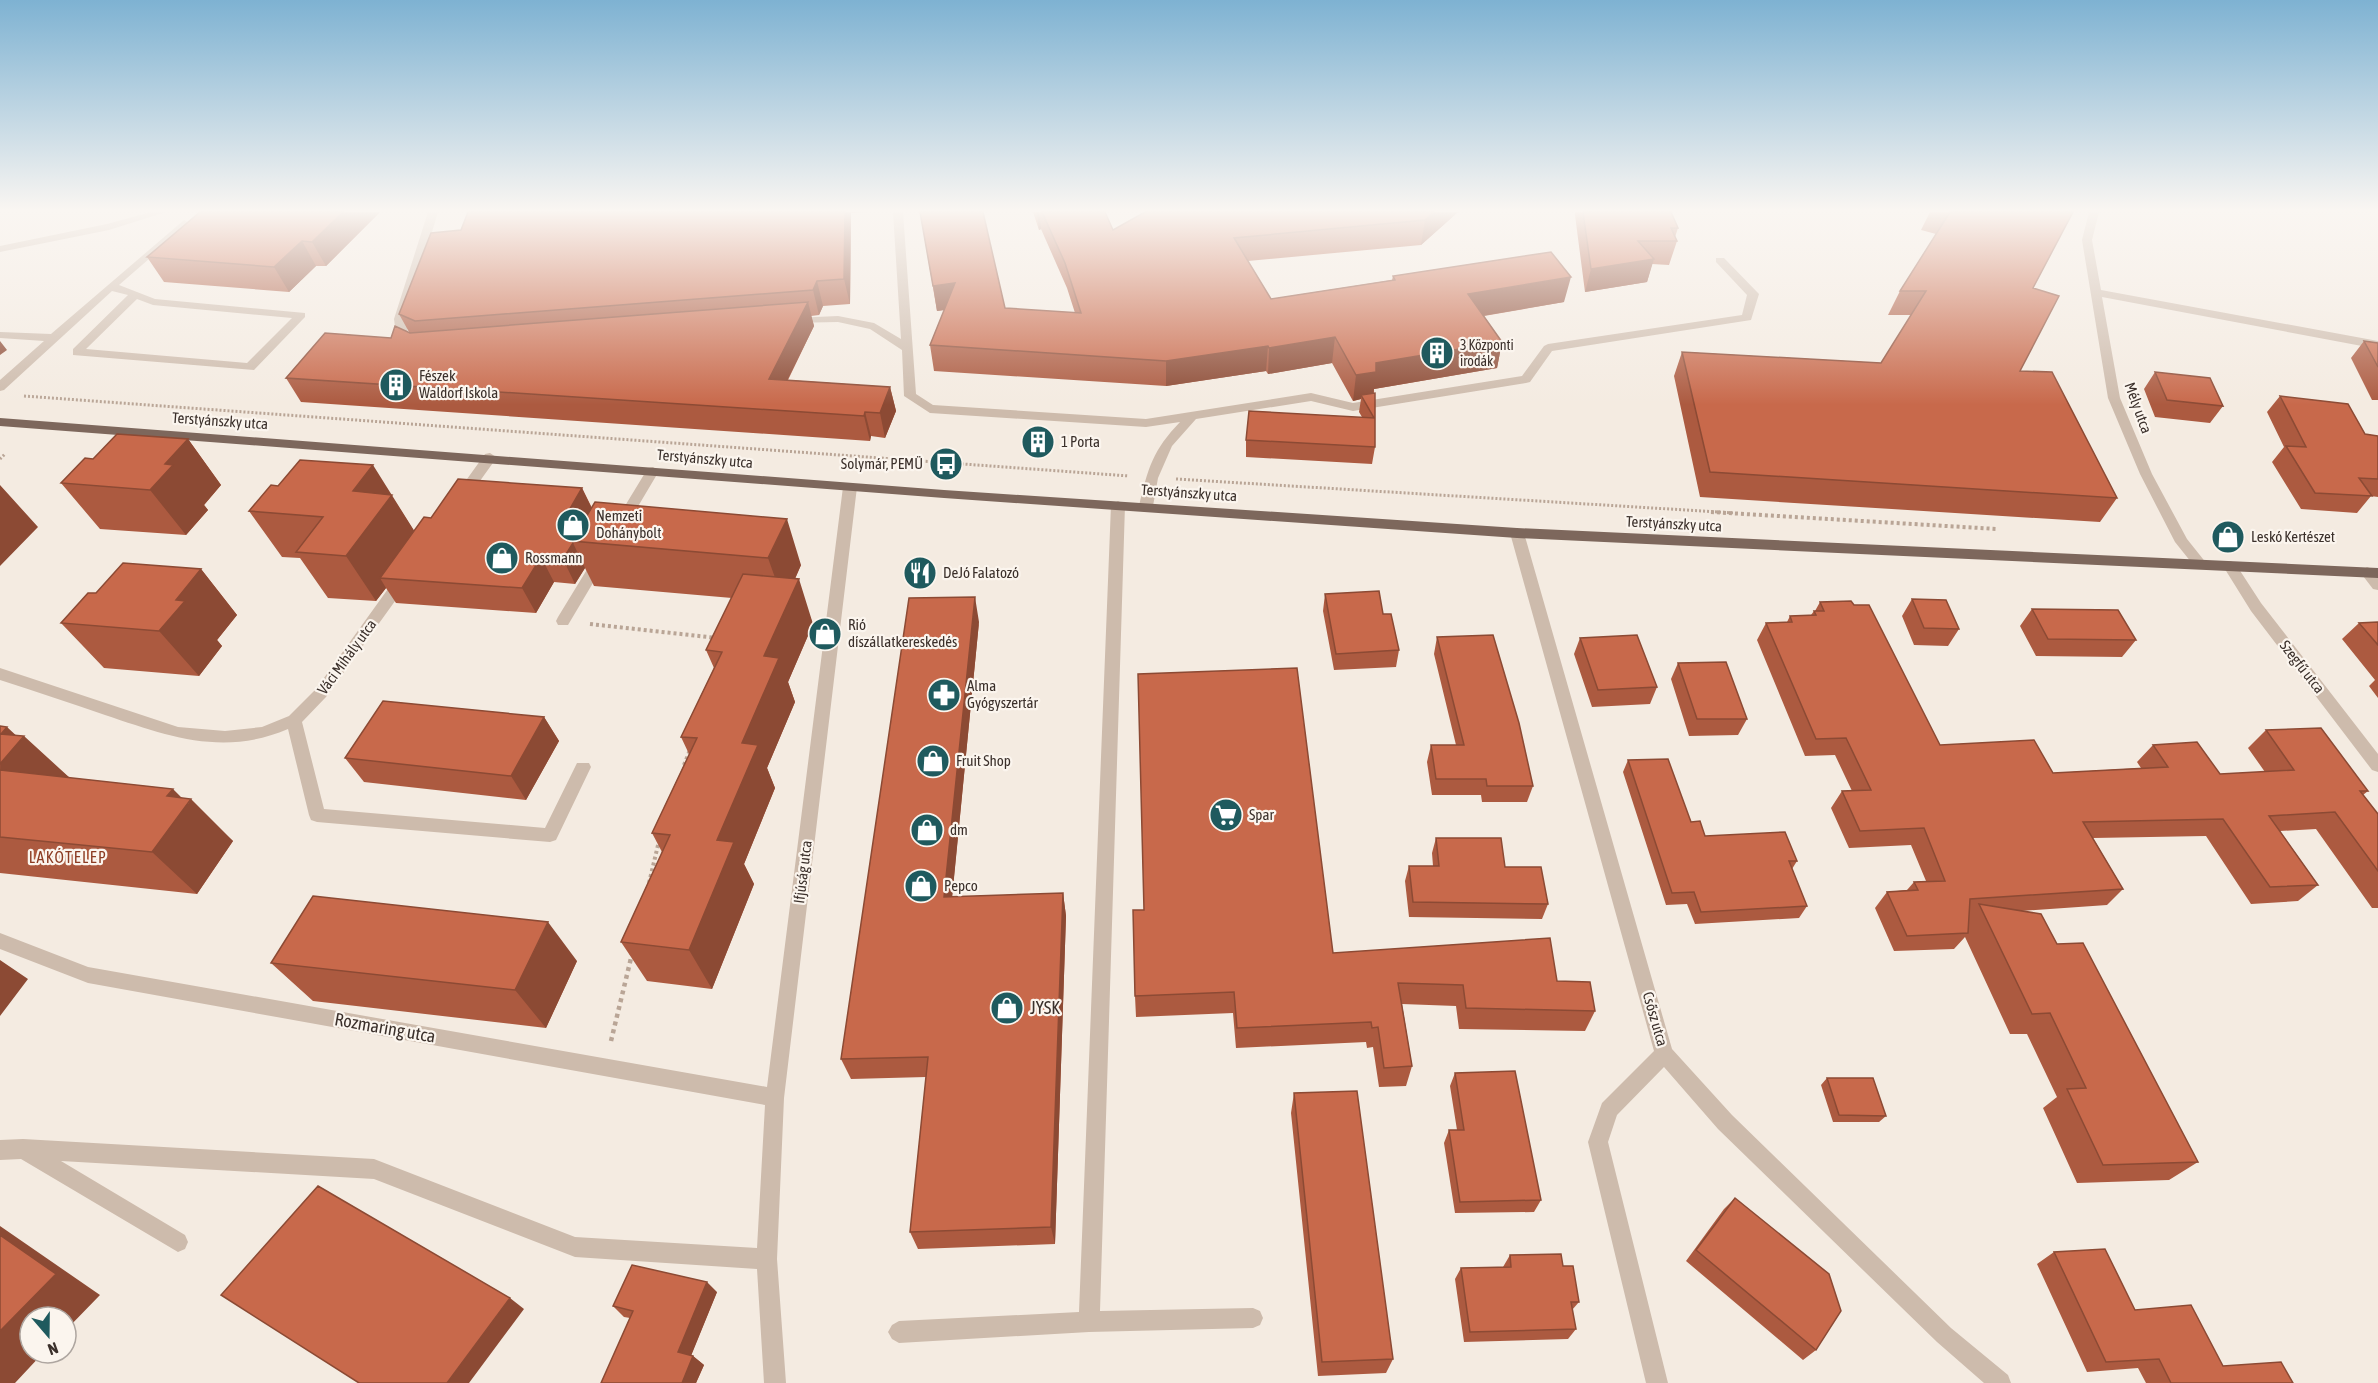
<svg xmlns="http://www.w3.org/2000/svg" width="2378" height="1383" viewBox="0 0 2378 1383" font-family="'Asap Condensed',sans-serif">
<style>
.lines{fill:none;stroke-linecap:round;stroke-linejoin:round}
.path-far2{stroke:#b9a596;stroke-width:3;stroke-dasharray:2 2;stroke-linecap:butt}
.path-far1{stroke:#b9a596;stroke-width:4;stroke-dasharray:3 3;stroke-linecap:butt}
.path{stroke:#b9a596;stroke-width:4.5;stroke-dasharray:4 4;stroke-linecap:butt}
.minor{fill:#cdbbac;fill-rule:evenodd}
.major{fill:#7d675c;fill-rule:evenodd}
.wall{fill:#ac5a40}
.shaded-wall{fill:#8c4a34}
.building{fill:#c8694b;stroke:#8c4a34;stroke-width:1.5}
.labels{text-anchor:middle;stroke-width:4.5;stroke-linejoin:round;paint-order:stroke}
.far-poi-label{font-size:14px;fill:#3b302b;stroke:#fbf5ee;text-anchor:start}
.poi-label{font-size:15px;fill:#3b302b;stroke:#fbf5ee;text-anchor:start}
.street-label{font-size:15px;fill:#3b302b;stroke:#fbf5ee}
.neighbourhood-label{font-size:16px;letter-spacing:1.5px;fill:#8c3b22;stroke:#fbf5ee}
.near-poi-label{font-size:18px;fill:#3b302b;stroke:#fbf5ee;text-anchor:start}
.near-street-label{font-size:18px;fill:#3b302b;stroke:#fbf5ee}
</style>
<rect width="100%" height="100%" fill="#f4ebe1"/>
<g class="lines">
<path class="path-far2" d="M24,396L1129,476
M0,459L5,454
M1176,479L1735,513"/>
<path class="path-far1" d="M1711,512L1997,529
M590,624L717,638
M684,765L690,750
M649,883L659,841"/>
<path class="path" d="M611,1041L632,954"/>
<path class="minor" d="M151,212H166L109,230L0,252V246L107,224Z
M428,212H438L406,319L409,340L414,344L408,348L397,342L394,319Z
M893,212H903L916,394L933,405L1146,419L1311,393L1353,403L1522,376L1544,346L1548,344L1742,315L1747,295L1716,262V258H1724L1759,294L1751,320L1552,351L1530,382L1526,383L1353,411L1311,401L1196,419L1172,446L1158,478L1153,506L1146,510L1139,506C1148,468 1153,450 1180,422L1146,427L930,413L904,396L902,350L870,329L838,322L789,323V319L793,318L838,316L874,323L901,339Z
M2089,212H2099L2092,240L2101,290L2378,341V349L2102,297L2120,398L2152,474L2187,539L2207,564L2205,567H2195L2175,542L2140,474L2108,398L2082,240Z
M184,220L189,223L188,225L119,285L155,299L305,313V317L254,370L73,355V349L128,295L112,291L4,390L0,391V380L44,341L0,338V332L51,334ZM137,299L153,305L292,318L247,363L86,349Z
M490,453L496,457L495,460L467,499H457L455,496L457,493L485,454Z
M653,467L659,471L627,525H617L615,522L617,519L648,468Z
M850,483L857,487L784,1098L777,1259L786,1383H764L757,1269L575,1257L374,1179L61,1161L185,1235L188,1242L185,1249L178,1252L21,1159L0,1160V1140L23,1139L374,1159L575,1237L757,1248L765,1105L88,983L0,949V933L88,967L767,1087L843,487Z
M1118,501L1125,505L1100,1311L1253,1308L1260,1311L1263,1318L1260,1325L1253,1328L1089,1332L899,1343L892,1339L888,1332L892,1325L899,1321L1079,1312L1111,505Z
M1517,528L1524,533L1672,1049L1732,1115L1951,1328L2008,1375L2011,1383H1984L1937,1342L1718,1129L1664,1067L1617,1115L1608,1142L1668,1383H1646L1588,1142L1602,1103L1654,1051L1510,533Z
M599,556L606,561L568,625H558L556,621L558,617L594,558Z
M2230,561L2235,563L2261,603L2378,754V772L2372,770L2251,611L2223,566Z
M2367,567L2372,569L2378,576V590L2373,589L2360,572Z
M403,574L408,575L410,579L408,583L326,697L302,722L324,809L545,828L577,763H589L591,767L556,840L550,842L317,822L311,820L309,815L288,729C223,757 168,736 105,715C70,703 35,691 0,680V668L178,727L225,731L262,727L289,716L316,689L398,575Z"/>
<path class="major" d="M0,418L944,490L1517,528L2378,568V578L1517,538L944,498L0,426Z"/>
</g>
<path class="wall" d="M200,212H380L326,266H316L289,292L164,282L147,257Z
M468,212H866L851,213L850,304L823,306L819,315L811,316L814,326L788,380L890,387L896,411L885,438L871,436L870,441L301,402L286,378L409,332L399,314L461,230Z
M920,212L1005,308L1075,313L1067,288L1041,229L1039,230L1033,212H1105L1113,230L1145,212H1458L1421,245L1248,261L1271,299L1392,280L1393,276L1564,302L1484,316L1502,342L1497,368L1374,389L1375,447L1372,464L1246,457V440L1362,417L1359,412L1361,399L1353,401L1332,363L1268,374L1266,371L1166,386L934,371L930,345L944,310L937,311Z
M1575,212H1671L1678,228L1675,237L1677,241L1669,265L1652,264L1647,282L1585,292L1575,215Z
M1930,212H2073L2033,288L2020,371L2117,498L2100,522L1700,497L1674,376L1682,352L1881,363L1911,315H1888L1900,291L1936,234L1921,230Z
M2364,341L2378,343V400H2372L2351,358Z
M2155,372L2223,406L2210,423L2155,417L2144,389Z
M2280,396L2365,434L2378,436V497L2371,496L2357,513L2301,509L2272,462L2284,447L2267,412Z
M188,439L221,485L204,505L208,510L186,535L100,529L61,483L93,459Z
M582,488L592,508L801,565L795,579L813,624L788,682L795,702L767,768L775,788L744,864L754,884L712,989L647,981L621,942L662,852L652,833L689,754L681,737L714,668L706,650L732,598L594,586L585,568L575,584L554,582L536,613L396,603L386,588L376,601L328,598L300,558L282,557L249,511L391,495L414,531L431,518Z
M201,569L237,615L217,640L222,646L199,676L104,668L61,623L96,593Z
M1325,594L1383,614L1399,650L1396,667L1334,670L1323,611Z
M1912,599L1959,629L1948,646L1914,645L1902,616Z
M1820,602L1940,745L2053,773L2141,768L2137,762L2153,745L2220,774L2265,772L2248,748L2266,730L2368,791L2363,795L2378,814V908H2372L2316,829L2280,831L2318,885L2298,901L2251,904L2206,836L2093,838L2123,889L2107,905L2021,911L2057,944L2198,1162L2169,1180L2077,1183L2043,1108L2057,1097L2027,1034H2010L1965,937L1954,949L1894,951L1875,908L1887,892L1907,890L1914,882L1926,881L1911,845L1849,848L1831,808L1842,791H1852L1835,755L1805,756L1757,640L1766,623L1787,622L1790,616L1811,615L1814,611H1815Z
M2032,609L2136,640L2122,657L2036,656L2020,626Z
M979,622L952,897L1063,893L1066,916L1055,1244L918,1249L910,1232L926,1077L851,1079L841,1059Z
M2378,622V698L2369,686L2375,680L2342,639L2359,623Z
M1437,637L1533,786L1527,802H1482L1481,795H1432L1427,762L1431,745H1456L1434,654Z
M1580,638L1657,687L1650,704L1592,707L1574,654Z
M1678,663L1747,719L1738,735L1689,736L1671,679Z
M544,717L559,741L526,800L364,782L345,758Z
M0,726L15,735L70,778L182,798L233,841L197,894L0,873Z
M1628,760L1705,836L1797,861L1792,869L1807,906L1799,918L1695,924L1687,904L1666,905L1623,772Z
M1436,838L1548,904L1542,919L1409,917L1405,881L1409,866H1433L1432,853Z
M1144,910L1333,953L1557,981L1595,1011L1585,1031L1459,1029L1456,1006L1402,1004L1412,1066L1406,1086L1379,1087L1373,1047L1367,1048L1366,1042L1236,1048L1233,1013L1136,1017L1135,996Z
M577,961L546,1028L313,1001L271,963Z
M1455,1073L1541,1200L1534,1212L1455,1213L1444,1143L1449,1130H1457L1450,1086Z
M1827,1078L1886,1116L1879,1122H1833L1821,1085Z
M1294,1093L1393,1359L1386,1373L1318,1376L1291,1113Z
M1735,1198L1816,1350L1803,1360L1686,1261L1724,1209Z
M2054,1252L2135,1310L2223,1366L2293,1383H2146L2138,1368L2087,1372L2037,1264Z
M1510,1255L1563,1266L1579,1302L1572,1310L1576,1329L1568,1339L1464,1342L1455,1279L1461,1268L1503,1267Z
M717,1292L691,1355L693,1356L704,1365L696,1383H601L630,1318L624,1317L613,1306Z"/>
<path class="shaded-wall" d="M343,212H380L326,266L312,242Z
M845,212H850L851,213L850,304L844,279Z
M1037,212H1039L1041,229L1039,230Z
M1434,212H1458L1421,245L1425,220Z
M302,241L316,266L289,292L274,267Z
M1654,259L1647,282L1585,292L1591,269Z
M1571,277L1564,302L1464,319L1468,294Z
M817,281L823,306L819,315L813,290Z
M955,283L959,308L937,311L933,286Z
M808,302L814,326L776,403L769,379Z
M1335,337L1332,363L1268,374L1269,348Z
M0,341L7,350L0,355Z
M1502,342L1497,368L1374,389L1372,398L1361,395V399L1353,401L1356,375L1376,363Z
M1268,346L1266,371L1166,386V361Z
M890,387L896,411L885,438L880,413Z
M865,412L871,436L870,441L864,416Z
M188,439L221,485L204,505L208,510L186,535L150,490L165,464Z
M373,465L420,540L380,578L386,588L376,601L346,556L353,491Z
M0,485L38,527L0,566Z
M582,488L594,513L574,541L564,519Z
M787,519L801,565L784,603L768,558Z
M573,543L585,568L575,584L563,559Z
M541,557L554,582L536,613L522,588Z
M201,569L237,615L217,640L222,646L199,676L159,631L176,600Z
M799,579L813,624L788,682L795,702L767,768L775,788L744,864L754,884L712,989L689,950L764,656Z
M975,597L979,622L950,919L944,897Z
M544,717L559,741L526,800L511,776Z
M7,727L21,740L24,736L71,779L0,774L1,734Z
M173,789L188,804L191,799L233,841L197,894L152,852L167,796Z
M1063,893L1066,916L1055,1244L1051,1227Z
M548,922L577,961L546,1028L515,990Z
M0,960L28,979L0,1016Z
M0,1226L100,1295L66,1330V1317H30V1353H43L15,1383H0Z
M707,1282L717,1292L689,1361L678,1352Z
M510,1298L524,1309L469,1383H447Z
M693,1356L704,1365L696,1383H682Z"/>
<path class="building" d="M200,212H343L312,242L302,241L274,267L147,257Z
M468,212H845L844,279L817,281L813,290L415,321L399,314L431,233L461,230Z
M920,212H983L1005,308L1081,313L1065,263L1042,212H1105L1113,230L1145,212H1434L1425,220L1234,238L1271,299L1395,280L1393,276L1551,252L1571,277L1468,294L1502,342L1376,363V372L1356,375L1335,337L1269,348L1268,346L1166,361L930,345L955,283L933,286Z
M1583,212H1671L1678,228H1671L1677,241H1638L1654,259L1591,269Z
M1950,212H2073L2033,288L2059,296L2020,371L2052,372L2117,498L1710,472L1682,352L1881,363L1926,291H1900Z
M808,302L769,379L890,387L880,413L865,412L864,416L286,378L325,333L391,338L395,326L410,333Z
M2364,341L2378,343V367Z
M2155,372L2210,378L2223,406L2167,400Z
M1375,393V447L1246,440L1249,411L1374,418L1361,395Z
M2280,396L2348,404L2365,434L2378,436V479L2359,478L2372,496L2315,493L2286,446L2306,447Z
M117,434L188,439L165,464L173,465L150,490L61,483L85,458L93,459Z
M300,460L373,465L353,491L392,495L346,556L296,552L323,517L249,511L271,485L278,486Z
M458,479L582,488L564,519L584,521L572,541L573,543L563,559L541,557L522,588L380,578L424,517L431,518Z
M595,502L787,519L768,558L572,541Z
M123,563L201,569L176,600L185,601L159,631L61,623L88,593H96Z
M743,574L799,579L764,656L779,658L742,743L758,745L717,840L734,842L689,950L621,942L670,835L652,833L697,738L681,737L722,652L706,650Z
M1379,591L1383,614H1391L1399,650L1336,654L1325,594Z
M975,597L944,897L1063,893L1051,1227L910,1232L928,1057L841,1059L909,598Z
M1912,599L1946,600L1959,629L1924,628Z
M1851,601L1854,605H1869L1940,745L2034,740L2053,773L2168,767L2153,745L2197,742L2220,774L2294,770L2266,730L2321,728L2368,791H2360L2378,814V871L2335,812L2269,816L2318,885L2270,887L2223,819L2083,822L2123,889L1970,899L1968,933L1907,936L1887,892L1918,890L1914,882L1945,881L1924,828L1860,831L1842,791L1871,790L1846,738L1816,739L1766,623L1792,622L1790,616L1816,615L1814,611H1824L1820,602Z
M2032,609L2118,610L2136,640L2048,639Z
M2378,622V645L2359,623Z
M1493,635L1519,723L1533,786H1487L1486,779H1436L1431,745H1464L1437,637Z
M1637,635L1657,687L1598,690L1580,638Z
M1726,662L1747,719H1697L1678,663Z
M1297,668L1333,953L1550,938L1557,981L1590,982L1595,1011L1466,1008L1463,985L1398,983L1412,1066L1384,1068L1378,1027L1372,1028L1371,1022L1237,1028L1234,992L1135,996L1133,910H1144L1138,674Z
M383,701L544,717L511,776L345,758Z
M0,726L7,727L1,734L24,736L0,764Z
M1668,759L1691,822L1700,821L1705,836L1785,832L1797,861H1789L1807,906L1701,912L1694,892L1672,893L1628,760Z
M0,770L173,789L167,796L191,799L152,852L0,837Z
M1436,838H1501L1505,867H1541L1548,904L1413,902L1409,866H1439Z
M313,896L548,922L515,990L271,963Z
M1979,904L2041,914L2057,944L2083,943L2198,1162L2103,1165L2067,1089L2086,1088L2050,1013L2032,1014Z
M1515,1071L1541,1200L1460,1202L1449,1130H1464L1455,1073Z
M1827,1078H1873L1886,1116L1839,1115Z
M1357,1091L1393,1359L1322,1362L1294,1093Z
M318,1186L510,1298L447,1383H359L221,1295Z
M1735,1198L1829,1274L1841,1311L1816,1350L1696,1250Z
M0,1235L56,1274L0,1331Z
M2105,1249L2135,1310L2191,1305L2223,1366L2281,1362L2293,1383H2171L2159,1359L2106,1362L2054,1252Z
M1561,1254L1563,1266H1573L1579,1302H1571L1576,1329L1470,1332L1461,1268L1511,1267L1510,1255Z
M632,1265L707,1282L678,1352L693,1356L682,1383H601L633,1311L613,1306Z"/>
<linearGradient id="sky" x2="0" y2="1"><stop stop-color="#7eb2d2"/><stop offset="0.52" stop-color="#faf6f2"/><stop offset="1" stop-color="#faf6f2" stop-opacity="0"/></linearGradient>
<rect width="2378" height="405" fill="url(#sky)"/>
<defs>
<g id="building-disc" transform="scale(1.725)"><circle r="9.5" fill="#1f5a5e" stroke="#fbf5ee"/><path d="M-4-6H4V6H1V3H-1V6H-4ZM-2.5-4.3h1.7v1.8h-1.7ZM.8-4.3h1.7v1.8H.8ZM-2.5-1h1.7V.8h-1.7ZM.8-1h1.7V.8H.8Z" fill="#fff"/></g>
<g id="bus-disc" transform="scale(1.725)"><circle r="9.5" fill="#1f5a5e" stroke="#fbf5ee"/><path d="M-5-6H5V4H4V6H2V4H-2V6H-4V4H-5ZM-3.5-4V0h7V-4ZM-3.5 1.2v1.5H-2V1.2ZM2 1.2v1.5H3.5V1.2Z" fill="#fff"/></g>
<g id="shop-disc" transform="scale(1.725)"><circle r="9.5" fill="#1f5a5e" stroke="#fbf5ee"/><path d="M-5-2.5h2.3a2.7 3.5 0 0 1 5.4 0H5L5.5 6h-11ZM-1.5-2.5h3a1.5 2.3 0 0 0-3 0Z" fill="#fff"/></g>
<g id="restaurant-disc" transform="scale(1.725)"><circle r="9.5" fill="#1f5a5e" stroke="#fbf5ee"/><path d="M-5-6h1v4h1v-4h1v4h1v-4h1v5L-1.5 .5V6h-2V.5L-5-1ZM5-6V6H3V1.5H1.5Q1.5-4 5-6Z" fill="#fff"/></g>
<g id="pharmacy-disc" transform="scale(1.725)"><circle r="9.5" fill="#1f5a5e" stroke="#fbf5ee"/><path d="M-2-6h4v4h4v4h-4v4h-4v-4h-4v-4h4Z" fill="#fff"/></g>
<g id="supermarket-disc" transform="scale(1.725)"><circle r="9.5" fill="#1f5a5e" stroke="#fbf5ee"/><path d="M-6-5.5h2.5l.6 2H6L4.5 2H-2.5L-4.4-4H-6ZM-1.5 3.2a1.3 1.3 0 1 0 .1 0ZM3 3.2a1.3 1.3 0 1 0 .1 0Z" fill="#fff"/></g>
</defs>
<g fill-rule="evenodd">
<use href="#building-disc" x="1437" y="353"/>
<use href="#building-disc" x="396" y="385"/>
<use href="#building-disc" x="1038" y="442"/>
<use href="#bus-disc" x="946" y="464"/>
<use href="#shop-disc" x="573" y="525"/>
<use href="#shop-disc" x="2228" y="537"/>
<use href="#shop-disc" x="502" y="558"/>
<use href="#restaurant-disc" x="920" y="573"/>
<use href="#shop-disc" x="825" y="634"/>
<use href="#pharmacy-disc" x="944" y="695"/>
<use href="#shop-disc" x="933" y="761"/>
<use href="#supermarket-disc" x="1226" y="815"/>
<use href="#shop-disc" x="927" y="830"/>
<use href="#shop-disc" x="921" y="886"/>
<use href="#shop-disc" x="1007" y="1008"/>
</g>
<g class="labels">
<g class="far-poi-label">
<text x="1460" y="350">3 Központi<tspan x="1460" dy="16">irodák</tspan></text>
</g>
<g class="poi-label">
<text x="419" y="381">Fészek<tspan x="419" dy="17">Waldorf Iskola</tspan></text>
<text x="1061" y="447">1 Porta</text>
<text x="923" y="469" text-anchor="end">Solymár, PEMÜ</text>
<text x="596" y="521">Nemzeti<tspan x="596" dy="17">Dohánybolt</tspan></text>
<text x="2251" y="542">Leskó Kertészet</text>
<text x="525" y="563">Rossmann</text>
<text x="943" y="578">DeJó Falatozó</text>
<text x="848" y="630">Rió<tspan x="848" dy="17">díszállatkereskedés</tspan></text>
<text x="967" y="691">Alma<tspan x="967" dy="17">Gyógyszertár</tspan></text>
<text x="956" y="766">Fruit Shop</text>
<text x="1249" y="820">Spar</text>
<text x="950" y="835">dm</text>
<text x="944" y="891">Pepco</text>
</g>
<g class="street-label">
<text transform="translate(2138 408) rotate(70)" y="5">Mély utca</text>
<text transform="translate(220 421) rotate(4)" y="5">Terstyánszky utca</text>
<text transform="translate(705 459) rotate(5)" y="5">Terstyánszky utca</text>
<text transform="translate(1189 493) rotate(4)" y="5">Terstyánszky utca</text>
<text transform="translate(1674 524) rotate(3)" y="5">Terstyánszky utca</text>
<text transform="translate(347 657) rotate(-54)" y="5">Váci Mihály utca</text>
<text transform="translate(2302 667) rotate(52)" y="5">Szegfű utca</text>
<text transform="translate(803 872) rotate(-83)" y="5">Ifjúság utca</text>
<text transform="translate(1655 1019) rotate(74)" y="5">Csősz utca</text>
</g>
<g class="neighbourhood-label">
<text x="68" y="863">LAKÓTELEP</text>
</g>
<g class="near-poi-label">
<text x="1030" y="1014">JYSK</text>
</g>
<g class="near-street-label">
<text transform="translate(385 1028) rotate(10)" y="6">Rozmaring utca</text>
</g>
</g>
<g transform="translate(48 1335) rotate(160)"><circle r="28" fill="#fbf5ee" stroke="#aea6a0" stroke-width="1.5"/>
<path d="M0-4.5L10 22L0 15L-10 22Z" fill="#1f5a5e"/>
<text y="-9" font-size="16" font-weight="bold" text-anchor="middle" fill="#3b302b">N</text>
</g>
</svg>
